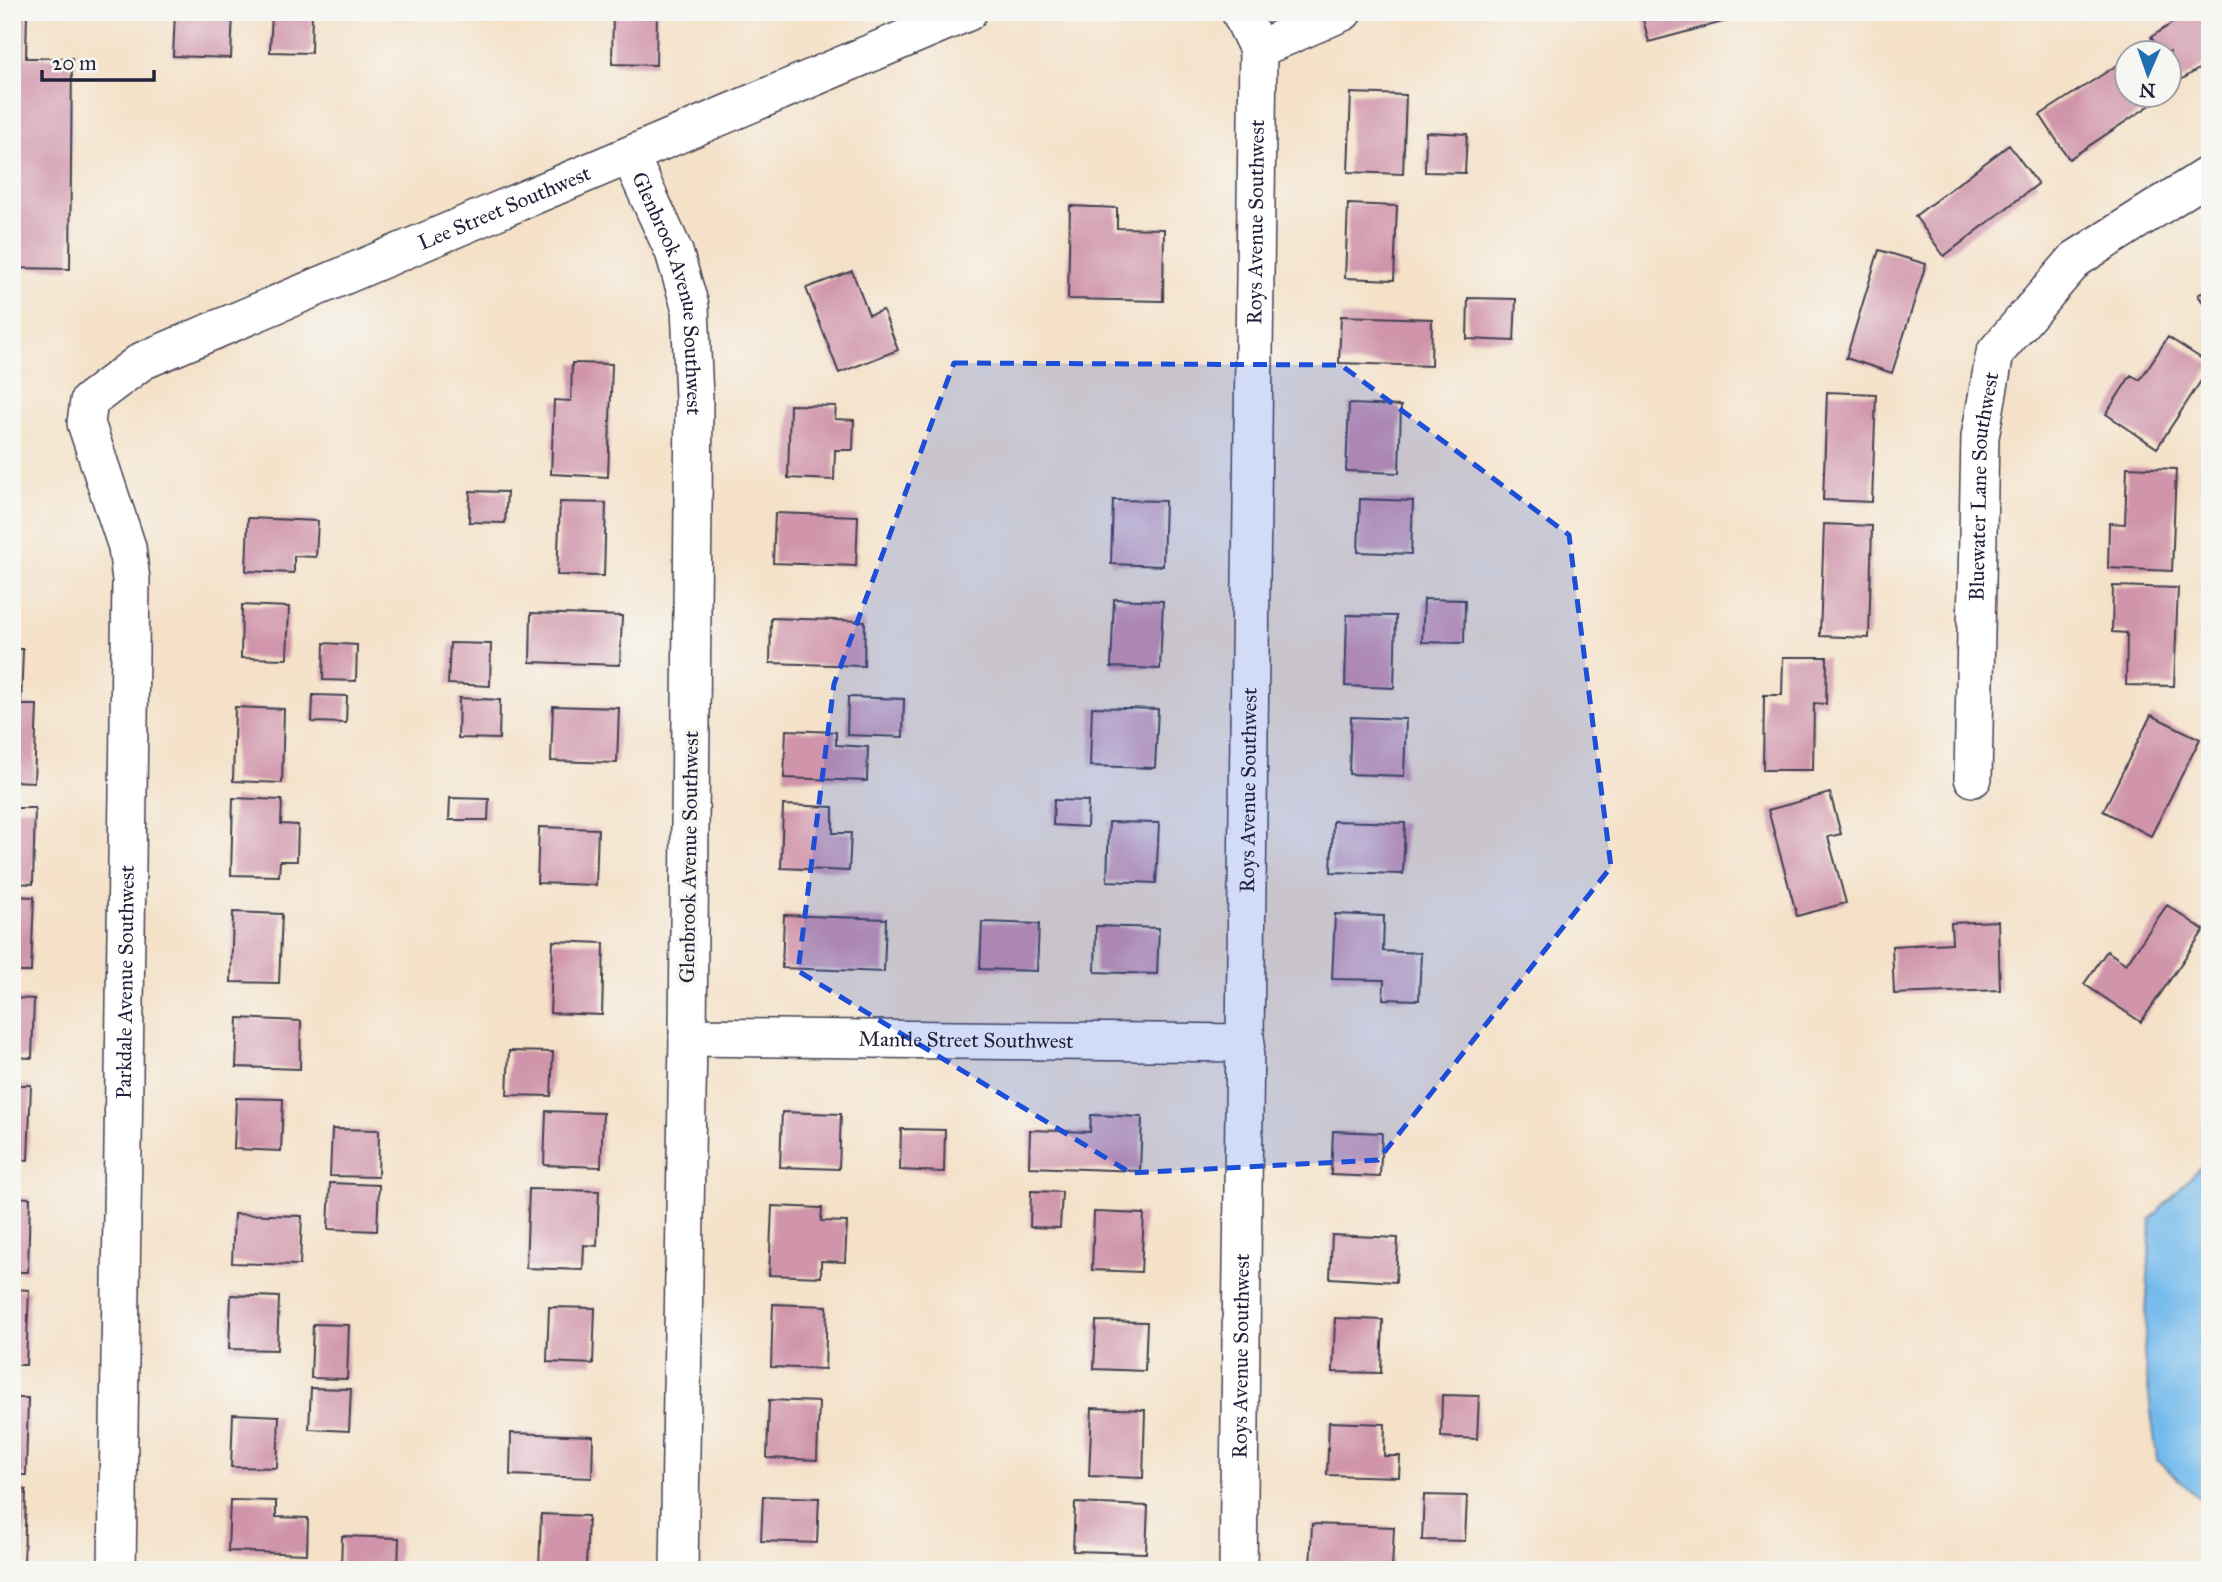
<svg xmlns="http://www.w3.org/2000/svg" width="2222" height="1582" viewBox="0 0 2222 1582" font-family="'IM FELL Great Primer',serif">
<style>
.water{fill:#73baeb;stroke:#4a6e93;stroke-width:2}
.building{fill:#d095aa}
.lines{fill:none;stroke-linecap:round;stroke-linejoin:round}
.minor-casing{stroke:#423f50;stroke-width:40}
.minor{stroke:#fff;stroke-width:37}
.marked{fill:#1d4ed8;fill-opacity:0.2;stroke:#1d4ed8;stroke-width:5;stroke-dasharray:14 9;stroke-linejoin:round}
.labels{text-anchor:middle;stroke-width:7;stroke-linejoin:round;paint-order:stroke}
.street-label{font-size:21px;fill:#22223b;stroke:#f6f6f2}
</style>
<rect width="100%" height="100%" fill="#f6f6f2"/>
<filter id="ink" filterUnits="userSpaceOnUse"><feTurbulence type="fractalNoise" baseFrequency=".0143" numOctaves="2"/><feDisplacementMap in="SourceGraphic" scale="14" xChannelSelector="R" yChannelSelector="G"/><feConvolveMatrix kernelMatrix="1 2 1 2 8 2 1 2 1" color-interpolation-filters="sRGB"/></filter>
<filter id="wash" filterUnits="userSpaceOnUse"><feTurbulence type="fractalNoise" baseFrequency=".00686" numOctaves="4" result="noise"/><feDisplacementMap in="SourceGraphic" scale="28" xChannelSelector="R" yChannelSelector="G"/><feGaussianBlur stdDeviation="1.57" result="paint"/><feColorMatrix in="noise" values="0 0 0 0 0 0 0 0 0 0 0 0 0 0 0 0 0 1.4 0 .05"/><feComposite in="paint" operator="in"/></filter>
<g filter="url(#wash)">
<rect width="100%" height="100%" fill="#f4e1c8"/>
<path class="water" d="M2210,1160V1508L2157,1460L2144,1355L2151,1219L2204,1163Z"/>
<g id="blocks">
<path class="building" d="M12,12H27L26,58H72L70,269L12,268Z
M175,12H233L231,58L173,56Z
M272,12H312L311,53L270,52Z
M613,12H657L656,65L612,64Z
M1641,12H1756V13L1649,42Z
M2190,12H2210V62L2179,81L2170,66V52H2161L2151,37Z
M2128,58V94H2167L2069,159L2040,115Z
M1351,93L1406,95L1403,174L1348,172Z
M1426,132L1467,134L1465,173L1425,172Z
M2009,145L2038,184L1944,256L1915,216Z
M1348,204L1397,206L1394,280L1345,278Z
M1070,206L1117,208V228L1164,229L1163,301L1068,299Z
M1879,250L1926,264L1892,373L1846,358Z
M852,271L869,315L883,310L898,350L839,373L806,288Z
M2210,288V313L2198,295Z
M1468,298L1516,299L1514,341L1467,339Z
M1341,316L1432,319L1431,366L1339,363Z
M2168,337L2210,364V367L2157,448L2106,414L2131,375L2140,380Z
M572,363L612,364L608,477L551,474L554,400L571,401Z
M1827,392L1876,394L1872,502L1823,500Z
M1349,404L1401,406L1399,473L1346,471Z
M790,405L836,406L835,419L854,420L853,450H835L834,480L788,478Z
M2127,467L2176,469L2172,571L2108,568L2109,523L2125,524Z
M470,491L507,492L505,523L469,522Z
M1360,499L1413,501L1411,554L1358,552Z
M1113,500L1165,501L1163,566L1111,564Z
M560,502L606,503L604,576L557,575Z
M775,513L858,516L856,566L773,563Z
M248,518L318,521L316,557L294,556V573L246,571Z
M1824,524L1872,526L1869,638L1820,636Z
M2113,586L2178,588L2174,686L2126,685L2127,633L2112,632Z
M1114,599L1163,601L1160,669L1111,667Z
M1424,599L1465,600L1464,643L1422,642Z
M242,605L289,607L287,659L241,658Z
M531,613L622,616L620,665L530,662Z
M1347,615L1396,616L1394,688L1345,686Z
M771,618L865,621L864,666L770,663Z
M324,643L357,645L356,681L323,680Z
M450,643L491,644L490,686L448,684Z
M12,649H23L21,705H37L34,782L12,781Z
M1783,657H1827L1826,704L1814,703L1813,770H1763L1764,695H1782Z
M313,695L347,696L346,723L312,722Z
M848,697L904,699L903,737L847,735Z
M459,698L500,700L499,739L458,738Z
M553,706L619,708L617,763L551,761Z
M235,707L284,709L282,783L233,781Z
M1092,707L1158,709L1155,768L1090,766Z
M2151,715L2200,739L2151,836L2103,811Z
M1351,717L1406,719L1404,776L1349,774Z
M786,730L836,732V745L868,747L867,781L784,778Z
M1830,793L1841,834L1828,837L1846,903L1797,916L1768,810Z
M233,798L282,800L281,824L298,825L297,861H280L279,876L231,875Z
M450,798L489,799L488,820H449Z
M1054,800L1088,801L1087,827L1053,825Z
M783,805L833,807V833H851L849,871L781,868Z
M12,808H35L33,884L12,883Z
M1333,821L1405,823L1403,874L1331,872Z
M1109,822L1159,823L1156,883L1107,881Z
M539,827L598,829L596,885L537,883Z
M12,896L34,897L31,972H12Z
M2167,905L2204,930L2141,1022L2084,984L2107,951L2126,964Z
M233,912L282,914L279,983L231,982Z
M1335,914L1384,916L1383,951L1421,953L1419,1000L1383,999L1384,980L1332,979Z
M784,915L886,919L884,972L782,968Z
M1998,921L2000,990L1894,994L1892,946L1952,943L1951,923Z
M982,922L1039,924L1037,971L980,969Z
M1096,926L1159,928L1157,974L1095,972Z
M553,941L604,943L602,1015L550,1013Z
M12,998L34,999L32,1058L12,1057Z
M238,1018L301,1021L300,1069L236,1067Z
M509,1051L553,1052L551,1096L507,1095Z
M12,1085H31L28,1160L12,1159Z
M236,1098L283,1099L281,1151L234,1149Z
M546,1111L603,1113L601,1167L544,1165Z
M782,1112L841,1114L839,1169L780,1167Z
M1091,1115L1142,1117L1140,1171L1029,1167L1030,1130L1090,1132Z
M332,1129L379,1130L378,1177L330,1176Z
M901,1129L945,1130L944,1172L900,1170Z
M1333,1131L1382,1133L1380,1177L1331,1175Z
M330,1183L379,1185L377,1231L328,1229Z
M529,1189L599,1191L597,1246L584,1245L583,1270L526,1268Z
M1031,1191L1062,1192L1060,1228L1030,1227Z
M12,1197L30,1198L28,1272H12Z
M772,1206L822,1208L821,1221L847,1222L845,1262L821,1261V1277L769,1275Z
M1094,1212L1144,1214L1141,1272L1092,1270Z
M234,1214L302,1216L300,1265L232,1263Z
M1332,1235L1398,1238L1396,1282L1330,1278Z
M12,1289L29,1290L26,1365H12Z
M231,1295L279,1297L277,1350L229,1349Z
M773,1304L827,1306L825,1369L771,1367Z
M549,1307L595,1308L593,1364L547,1362Z
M1335,1318L1383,1320L1381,1373L1333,1372Z
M1096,1321L1147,1322L1145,1371L1094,1369Z
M313,1324L349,1325L347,1379L311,1378Z
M311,1388L351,1389L349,1431L309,1429Z
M1442,1395L1479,1396L1477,1439L1441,1437Z
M12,1398H28L26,1475H12Z
M769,1400L819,1402L817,1460L767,1458Z
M1092,1408L1145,1410L1143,1478L1089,1476Z
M233,1414L279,1416L277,1468L231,1467Z
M1329,1422L1385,1424L1384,1456H1400L1399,1477L1327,1475Z
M511,1433L593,1436L592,1478L510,1475Z
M12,1489L26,1490L24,1565H12Z
M1424,1495L1467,1496L1465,1541L1422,1540Z
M763,1496L819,1498L817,1543L761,1541Z
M230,1500L276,1501V1517L308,1518L307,1554L228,1551Z
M1075,1503L1148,1506L1146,1553L1073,1551Z
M541,1514L588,1516L586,1570H539Z
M1312,1524L1394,1527L1392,1570H1310Z
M342,1536L399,1538L398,1570H341Z"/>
</g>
</g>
<g filter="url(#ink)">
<use href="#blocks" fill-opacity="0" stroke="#423f50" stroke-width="2"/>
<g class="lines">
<g class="minor-casing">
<g id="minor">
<path d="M1258,49L1343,12"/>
<path id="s1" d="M630,156L674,252L690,306L694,398L688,1037L679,1570"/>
<path id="s2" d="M1973,778L1980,437L1995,353L2076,259L2210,174"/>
<path id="s3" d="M688,1037L1246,1043"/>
<path id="s4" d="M117,1570L131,580L127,547L86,423L89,401L142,361L968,12"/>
<path id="s5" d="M1238,1570L1258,49L1240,12"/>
</g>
</g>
<use href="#minor" class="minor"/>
</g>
</g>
<path class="marked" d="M954,363L1341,365L1569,535L1611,867L1378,1160L1131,1173L798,971L834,684Z"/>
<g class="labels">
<g class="street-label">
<text dy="7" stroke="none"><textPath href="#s4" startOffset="1636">Lee Street Southwest</textPath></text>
<text dy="7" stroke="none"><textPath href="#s5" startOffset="1348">Roys Avenue Southwest</textPath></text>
<text dy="7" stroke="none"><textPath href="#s1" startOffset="145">Glenbrook Avenue Southwest</textPath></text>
<text dy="7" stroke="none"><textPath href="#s2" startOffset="292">Bluewater Lane Southwest</textPath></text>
<text dy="7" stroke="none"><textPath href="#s5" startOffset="780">Roys Avenue Southwest</textPath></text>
<text transform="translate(689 857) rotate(-89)" y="7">Glenbrook Avenue Southwest</text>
<text dy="7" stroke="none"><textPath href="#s4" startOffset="588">Parkdale Avenue Southwest</textPath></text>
<text dy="7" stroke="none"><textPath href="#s3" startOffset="278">Mantle Street Southwest</textPath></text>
<text dy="7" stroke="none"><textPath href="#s5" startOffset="214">Roys Avenue Southwest</textPath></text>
</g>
</g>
<rect width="2222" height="1582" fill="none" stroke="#f6f6f2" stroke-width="42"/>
<g transform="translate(2148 74) rotate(182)"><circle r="33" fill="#f6f6f2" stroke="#a1a1a9" stroke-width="2"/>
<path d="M0-5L12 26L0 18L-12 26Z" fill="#1f6fb2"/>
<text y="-10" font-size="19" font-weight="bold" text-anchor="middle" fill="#22223b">N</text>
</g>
<path d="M42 70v10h112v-10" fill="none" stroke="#22223b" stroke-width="3.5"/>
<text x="52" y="70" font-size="21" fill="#22223b" stroke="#f6f6f2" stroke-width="5" paint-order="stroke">20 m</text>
</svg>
